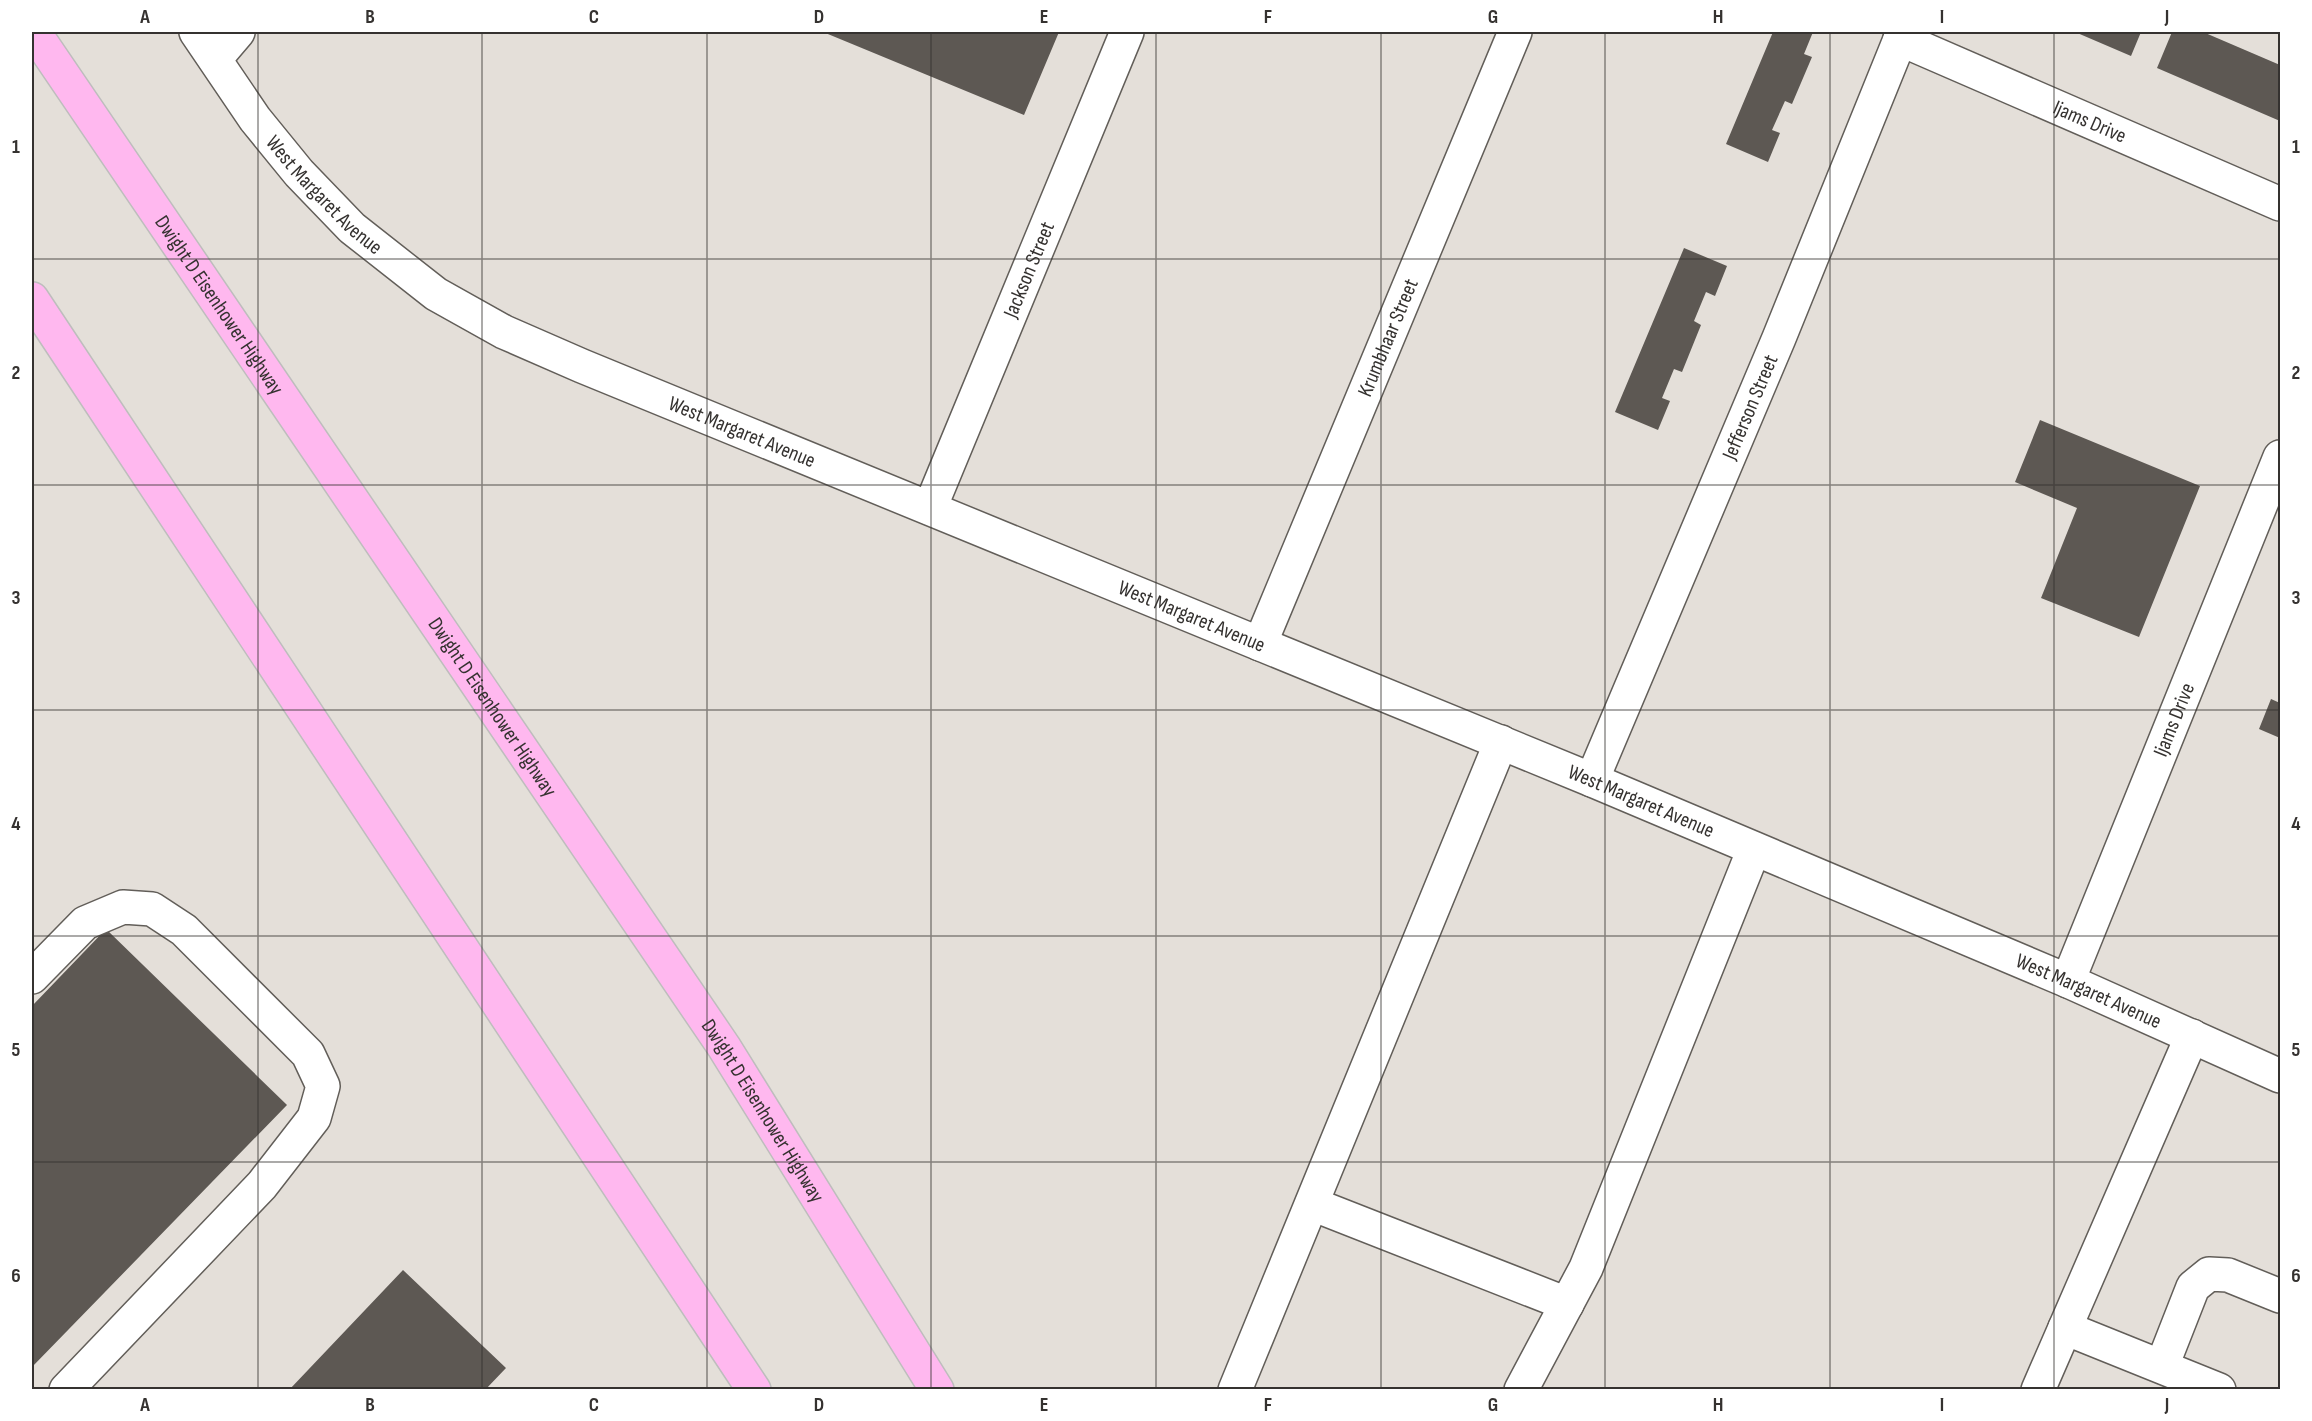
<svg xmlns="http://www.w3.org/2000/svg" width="2312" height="1421" viewBox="0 0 2312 1421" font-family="'Sofia Sans Condensed',sans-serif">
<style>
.building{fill:#5d5853}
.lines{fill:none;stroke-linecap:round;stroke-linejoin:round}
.minor-casing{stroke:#625e59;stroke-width:36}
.highway-casing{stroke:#bebdbd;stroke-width:36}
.minor{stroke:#fff;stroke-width:33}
.highway{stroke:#ffb8ef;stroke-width:33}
.grid{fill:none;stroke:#353230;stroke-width:1.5;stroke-opacity:0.55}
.labels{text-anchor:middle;stroke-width:6;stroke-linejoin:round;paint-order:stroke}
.street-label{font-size:21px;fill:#353230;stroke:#fff}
.neatline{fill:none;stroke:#353230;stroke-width:2}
.grid-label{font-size:20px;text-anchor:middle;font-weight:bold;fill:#353230}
</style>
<rect width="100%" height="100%" fill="#e4dfd9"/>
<path class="building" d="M823,32H1059L1024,115Z
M1773,32H1813L1804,54L1812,57L1792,104L1785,101L1772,130L1780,133L1768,162L1726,144Z
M2075,32H2141L2131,56Z
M2172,32H2203L2280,65V121L2157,68Z
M1684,248L1727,266L1715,296L1706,292L1694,321L1701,325L1682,372L1674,369L1662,398L1670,401L1658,430L1615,412Z
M2040,420L2200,486L2139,637L2041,598L2077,508L2015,482Z
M2271,699L2280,703V738L2259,729Z
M106,929L287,1105L32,1367V1006Z
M403,1270L506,1368L485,1390H289Z"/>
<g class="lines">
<g class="minor-casing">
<g id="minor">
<path id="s1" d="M196,32L255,119L299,173L352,228L436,294L504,332L582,366L1592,780L2068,981L2280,1076"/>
<path id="s2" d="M1900,39L2280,204"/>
<path d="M215,59L238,32"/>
<path id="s3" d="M930,508L1127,32"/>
<path id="s4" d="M1260,644L1515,32"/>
<path id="s5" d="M1592,780L1779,338L1903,32"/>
<path d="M32,977L85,923L123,907L152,909L184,930L308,1054L323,1086L314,1118L262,1185L66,1390"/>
<path id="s6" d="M2068,981L2280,457"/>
<path d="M1312,1204L1567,1304"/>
<path d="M2065,1328L2219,1390"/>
<path d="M2162,1366L2193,1287L2209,1274L2228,1275L2280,1296"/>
<path d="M1235,1390L1501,742"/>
<path d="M1521,1390L1586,1268L1754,849"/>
<path d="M2038,1390L2192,1036"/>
</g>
</g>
<g class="highway-casing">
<g id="highway">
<path id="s7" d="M34,32L724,1047L937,1390"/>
<path d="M32,299L754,1390"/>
</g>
</g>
<use href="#minor" class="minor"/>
<use href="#highway" class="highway"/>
</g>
<path class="grid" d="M258,32V1390M482,32V1390M707,32V1390M931,32V1390M1156,32V1390M1381,32V1390M1605,32V1390M1830,32V1390M2054,32V1390M32,259H2280M32,485H2280M32,710H2280M32,936H2280M32,1162H2280"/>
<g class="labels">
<g class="street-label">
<text dy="7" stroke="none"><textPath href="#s2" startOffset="207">Ijams Drive</textPath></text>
<text dy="7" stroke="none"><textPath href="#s1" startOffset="208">West Margaret Avenue</textPath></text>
<text dy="7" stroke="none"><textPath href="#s3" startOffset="258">Jackson Street</textPath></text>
<text dy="7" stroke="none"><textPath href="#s7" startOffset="330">Dwight D Eisenhower Highway</textPath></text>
<text dy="7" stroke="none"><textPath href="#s4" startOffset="332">Krumbhaar Street</textPath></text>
<text dy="7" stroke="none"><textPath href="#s5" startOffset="405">Jefferson Street</textPath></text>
<text dy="7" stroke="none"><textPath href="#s1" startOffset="694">West Margaret Avenue</textPath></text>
<text dy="7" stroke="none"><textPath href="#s1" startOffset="1180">West Margaret Avenue</textPath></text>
<text dy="7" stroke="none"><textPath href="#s7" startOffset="816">Dwight D Eisenhower Highway</textPath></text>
<text dy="7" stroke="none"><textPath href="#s6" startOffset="282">Ijams Drive</textPath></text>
<text dy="7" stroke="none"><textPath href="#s1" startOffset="1666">West Margaret Avenue</textPath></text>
<text dy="7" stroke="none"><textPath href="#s1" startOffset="2152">West Margaret Avenue</textPath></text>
<text dy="7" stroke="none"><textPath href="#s7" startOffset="1302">Dwight D Eisenhower Highway</textPath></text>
</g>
</g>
<rect width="2312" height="1421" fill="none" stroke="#ffffff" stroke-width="66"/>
<rect x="33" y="33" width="2246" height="1355" class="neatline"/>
<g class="grid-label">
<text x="145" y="23">A</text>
<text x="370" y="23">B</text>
<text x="594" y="23">C</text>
<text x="819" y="23">D</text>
<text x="1044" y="23">E</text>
<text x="1268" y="23">F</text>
<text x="1493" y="23">G</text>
<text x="1718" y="23">H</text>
<text x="1942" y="23">I</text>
<text x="2167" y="23">J</text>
<text x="16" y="153">1</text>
<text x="2296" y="153">1</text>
<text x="16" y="379">2</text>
<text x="2296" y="379">2</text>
<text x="16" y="604">3</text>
<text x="2296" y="604">3</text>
<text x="16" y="830">4</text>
<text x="2296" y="830">4</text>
<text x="16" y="1056">5</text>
<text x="2296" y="1056">5</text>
<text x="16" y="1282">6</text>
<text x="2296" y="1282">6</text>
<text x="145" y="1411">A</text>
<text x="370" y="1411">B</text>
<text x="594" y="1411">C</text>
<text x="819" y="1411">D</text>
<text x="1044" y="1411">E</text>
<text x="1268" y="1411">F</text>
<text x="1493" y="1411">G</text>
<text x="1718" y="1411">H</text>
<text x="1942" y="1411">I</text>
<text x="2167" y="1411">J</text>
</g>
</svg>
